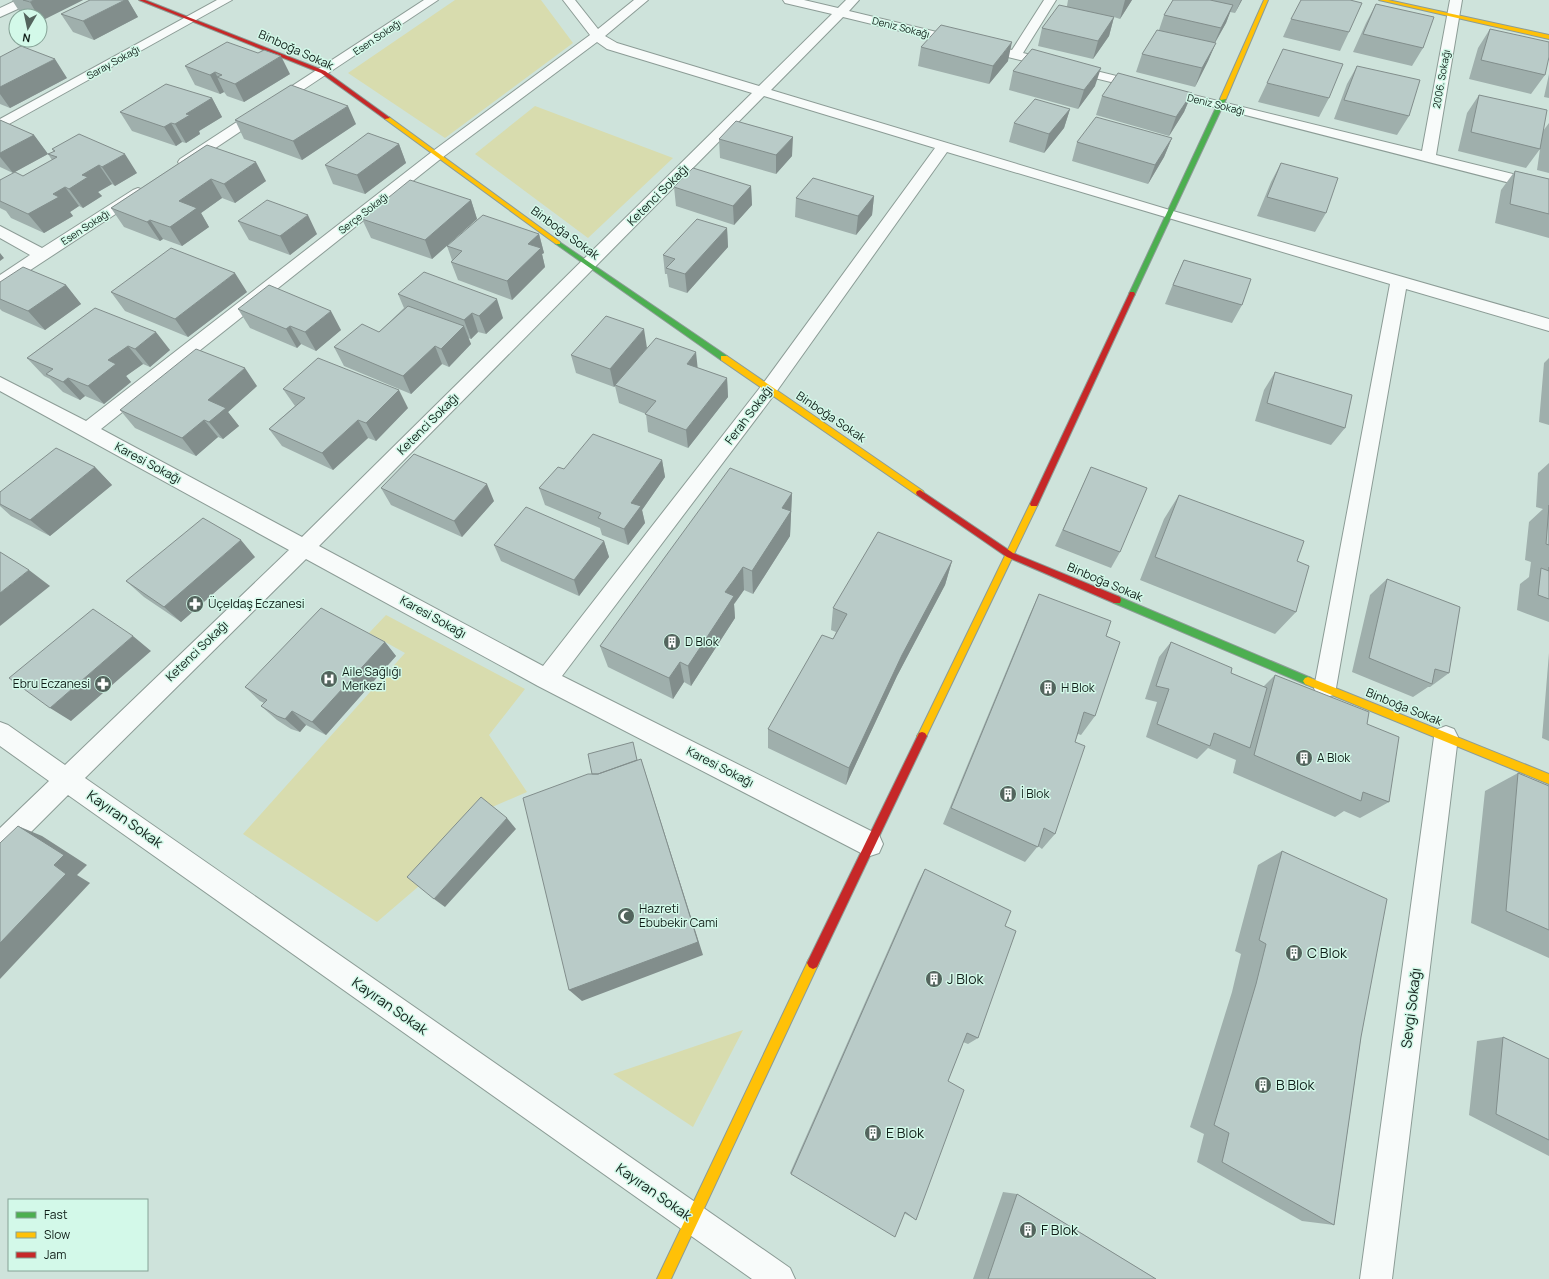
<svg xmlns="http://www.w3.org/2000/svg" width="1549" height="1279" viewBox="0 0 1549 1279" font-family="Manrope,sans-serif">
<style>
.green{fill:#d8dcae}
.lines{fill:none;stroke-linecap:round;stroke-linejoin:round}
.street-casing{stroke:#8c9c96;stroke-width:2}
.fast-casing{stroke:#8c9c96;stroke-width:2}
.slow-casing{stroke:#8c9c96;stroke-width:2}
.jam-casing{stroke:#8c9c96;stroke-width:2}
.street{fill:#f8fbfa;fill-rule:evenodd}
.fast{fill:#4caf50;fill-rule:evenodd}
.slow{fill:#ffc107;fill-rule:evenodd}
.jam{fill:#c62828;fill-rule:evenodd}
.wall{fill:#9fafac}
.shaded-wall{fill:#828e8c}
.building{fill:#b9cbc8;stroke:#828e8c}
.labels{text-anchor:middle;stroke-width:3;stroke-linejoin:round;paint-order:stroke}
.far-street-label{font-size:10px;fill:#111f19;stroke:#d3f9e9}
.street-label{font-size:12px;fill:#111f19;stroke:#d3f9e9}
.poi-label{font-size:12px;fill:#111f19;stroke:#d3f9e9;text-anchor:start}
.near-street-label{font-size:14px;fill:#111f19;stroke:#d3f9e9}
.near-poi-label{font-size:14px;fill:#111f19;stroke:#d3f9e9;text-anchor:start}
</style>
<rect width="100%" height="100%" fill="#cee3db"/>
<path class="green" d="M455,0H541L573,43L445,138L348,73Z
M535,106L673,158L588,238L475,154Z
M386,615L525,689L489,735L527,792L490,808L419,886L377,922L243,834L405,653L369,633Z
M743,1030L693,1127L613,1074Z"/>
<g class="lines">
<g class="street-casing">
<path id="street" d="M17,0H33L31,3L0,17V8Z
M217,0H232L0,129V119Z
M424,0H438L190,165H180L178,162L180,159Z
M563,0H575L598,29L634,0H648L605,36L617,43L759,86L832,14L785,3L783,0H804L838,8L846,0H859L849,11L1012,50L1044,0H1056L1023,53L1422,151L1450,0H1462L1436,155L1549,183V193L1218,108L843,17L771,90L1173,211L1549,319V331L1406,289L1336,688L1333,695L1325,698L1317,695L1314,688L1390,284L947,152L774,395L562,676L879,835L883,844L879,853L870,856L861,853L538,686L306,559L85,778L790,1268L795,1279H752L68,795L9,854L0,857V828L49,781L0,746V722L8,725L65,765L289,550L0,391V377L86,421L433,151L590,35ZM597,42L607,49L752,93L302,537L101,429L443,157ZM764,96L935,148L762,385L543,666L319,546Z
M138,188L143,190L146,193L143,196L6,286L0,287V275L30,255L0,238V226L42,248L133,190Z
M1446,726L1454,729L1458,737L1392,1279H1360L1434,737L1438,729Z"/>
</g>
<g class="fast-casing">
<path id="fast" d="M1223,97L1226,99L1135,294L1134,296H1130L1129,294L1220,99Z
M558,241L727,356V360H721L556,244L555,243Z
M1117,596L1311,678L1313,681L1311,684L1308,685L1305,684L1114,603L1113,600L1114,597Z"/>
</g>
<g class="slow-casing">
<path id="slow" d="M1264,0H1268L1226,99L1221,100L1220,99Z
M1379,0H1388L1549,35V39Z
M385,117H389L560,242V244H556L385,119Z
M721,356H727L923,491L924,493L923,495H917L721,360Z
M1034,501L1038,504L925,739L922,740L919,739L917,736L919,733L1030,504Z
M1308,677L1549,774V784L1305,684L1303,681L1305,678Z
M813,957L817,959L819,963L817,967L671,1279H657L809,959Z"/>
</g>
<g class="jam-casing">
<path id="jam" d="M139,0H145L325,71L390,118L385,119L321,73Z
M1130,292H1134L1135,294L1038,504L1037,506H1031L1030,504Z
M920,490L1013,553L1120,597L1121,600L1120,603H1114L1007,557L917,495L916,493L917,491Z
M922,732L925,733L927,736L817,967L813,969L809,967L807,963L809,959L919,733Z"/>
</g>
<use href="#street" class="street"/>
<use href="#fast" class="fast"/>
<use href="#slow" class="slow"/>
<use href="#jam" class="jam"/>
</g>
<path class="wall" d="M12,0H83L41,21L40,20V16H28L21,14Z
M90,0H128L138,17L94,40L73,32L61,14Z
M1068,0H1132L1120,19L1114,17L1109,36L1093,59L1038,46L1042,28L1067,6Z
M1173,0H1242L1235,13L1230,12L1226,23L1215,43L1208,61L1195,87L1136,72L1142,54L1159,30L1164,15Z
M1376,4L1423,48L1412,66L1353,52L1366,23Z
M1291,19L1349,32L1340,51L1283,37Z
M1490,29L1545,75L1531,94L1469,79L1478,48Z
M921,47L1008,61L989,84L918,66Z
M0,57L67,78L10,108L0,104Z
M185,66L290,74L244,102L227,96L224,92L220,94L195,85Z
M1357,66L1409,116L1397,135L1334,119L1347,84Z
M1013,71L1095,86L1078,109L1009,90Z
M1549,74V98L1544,97Z
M1267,83L1329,98L1319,117L1258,102Z
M1192,93L1184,112L1169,136L1096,115L1102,96Z
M1479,95L1543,131L1549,123V173L1537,170L1540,149L1526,168L1458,151L1467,113Z
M212,98L222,117L199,131L200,134L186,143L182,142L176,146L132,131L120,112Z
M1070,109L1064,128L1044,153L1009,142L1014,123Z
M0,120L34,135L48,154L13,173L0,167Z
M235,120L356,124L302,160L244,139Z
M1172,138L1164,157L1148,184L1072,161L1077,142Z
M719,139L792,156L776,174L720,158Z
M399,144L406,163L365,194L333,184L325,165Z
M207,145L266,181L235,203L222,198L201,213L209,227L182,246L163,239L160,241L124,227L111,208Z
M52,149L137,173L115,186L112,184L98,192L102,196L83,208L79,206L70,212L73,216L44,233L11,218L6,211L0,208V180L23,176L52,160L48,154L54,152Z
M1281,163L1326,213L1315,232L1257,216L1271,182Z
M1515,171L1549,179V238L1495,223L1501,190Z
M751,186L752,205L734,225L676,206L674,187Z
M874,196L872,215L856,235L795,217L796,198Z
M471,200L477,219L432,259L371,238L362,219Z
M238,221L317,234L290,255L249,240Z
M727,228L728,247L687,293L669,287L667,274H665L663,255Z
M539,234L544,253L542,254L545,267L512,300L458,280L451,262L452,260L447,246Z
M1184,260L1242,305L1232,323L1165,304L1175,279Z
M0,282L66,285L81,304L45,330L2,311L0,309Z
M111,292H247L188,337L125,311Z
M398,294L503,318L486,334L478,332L471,339L468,338L471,344L449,367L442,364L411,394L344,366L334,347L379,332L404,308Z
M95,308L170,350L150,367L143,364L133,371L126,376L131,382L104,404L85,396L80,400L63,392L50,379L44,376L27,358Z
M238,309L341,330L316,351L301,344L297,348L250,328Z
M647,348L638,359L698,368L727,378L728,397L688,448L648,432L646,414L619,403L615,386L614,387L576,373L571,355Z
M1549,358V425L1539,422L1544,363Z
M1275,372L1345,428L1331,445L1255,421L1264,390Z
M257,386L228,412L239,426L223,439L218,437L196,456L135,428L120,410Z
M283,389L408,408L376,441L368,438L333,470L282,446L269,429L295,406Z
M662,460L665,477L642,510L645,523L628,545L602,535L600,528L545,505L539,488L564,469Z
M1549,463V622L1517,610L1520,584L1529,577L1531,562L1525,560L1529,522L1543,509L1536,507L1538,473Z
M95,467L112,485L50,536L11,516L0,506V492Z
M1091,467L1120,552L1111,568L1055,546Z
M381,488L494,501L462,537L391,505Z
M792,493L790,536L753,594L744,590L735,603L734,604L735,618L691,686L684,682L673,699L608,667L600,646Z
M1179,495L1297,561L1296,612L1275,634L1140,580L1164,519Z
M604,541L609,557L579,596L501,561L494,545Z
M255,557L181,622L144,597L126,581Z
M952,561L945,585L897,676L846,785L768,748V729L833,639L836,632L831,630L833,608Z
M1387,579L1449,673L1430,687H1428L1413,697L1352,672L1370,595Z
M1039,594L1106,636L1095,716L1081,735L1078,734L1075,742L1055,834L1042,849L1038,846L1025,862L943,824L1029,616Z
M385,642L396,656L326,735L306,725L300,732L291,729L277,720L261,706L264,703L260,701L245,687Z
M1171,642L1231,673L1263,687L1275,675L1367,724L1389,802L1360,818L1344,811L1335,817L1233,773L1236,760L1208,748L1197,759L1146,737L1157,702L1145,699L1159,657Z
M1549,653V741L1542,738Z
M1518,773L1549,786V958L1471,923L1485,791Z
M1282,851L1361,1037L1334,1225L1302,1221L1197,1162L1204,1134L1190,1127L1232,992L1241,954L1235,951L1258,865Z
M925,869L1005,926L978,1038L968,1044L963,1042L948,1081L916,1220L904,1213L791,1174L790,1173L918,882Z
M1503,1037L1549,1059V1156L1469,1115L1477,1041Z
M1003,1192L1017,1194L1156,1279H973Z"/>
<path class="shaded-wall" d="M34,0H83L41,21L40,18V16H38L30,2Z
M125,0H128L138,17L94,40L83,21Z
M1125,0H1132L1120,19Z
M1241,0H1242L1235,13Z
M1233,5L1226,23L1213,46L1221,28Z
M1114,17L1109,36L1093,59L1098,41Z
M1012,42L1008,61L989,84L993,66Z
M1216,43L1208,61L1195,87L1202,68Z
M281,56L290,74L244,102L235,84Z
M55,59L67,78L10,108L0,94V87Z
M1101,68L1095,86L1078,109L1084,90Z
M215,72L218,78L217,77L224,92L220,94L210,75Z
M1192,93L1184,112L1169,136L1176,117Z
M212,98L222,117L199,131L200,134L186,143L175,124L186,114Z
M348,106L356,124L302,160L293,141Z
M1070,109L1064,128L1044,153L1049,134Z
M171,123L182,142L176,146L164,127Z
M34,135L48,154L13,173L0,157V153Z
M793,137L792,156L776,174V155Z
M1172,138L1164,157L1148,184L1155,165Z
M399,144L406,163L365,194L357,175Z
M125,154L137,173L115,186L102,167Z
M256,162L266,181L235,203L224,184Z
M99,165L112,184L98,192L102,196L83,208L69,189L82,175Z
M211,179L222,198L201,213L209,227L182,246L170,227L179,201Z
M751,186L752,205L734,225L733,206Z
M65,187L79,206L70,212L73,216L44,233L28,214L53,194Z
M874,196L872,215L856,235L858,216Z
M471,200L477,219L432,259L425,240Z
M308,215L317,234L290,255L280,236Z
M150,220L163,239L160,241L147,222Z
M727,228L728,247L687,293L685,274Z
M539,234L544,253L542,254L545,267L512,300L507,281L528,244Z
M0,253L4,258L0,261Z
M235,273L247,292L188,337L175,319Z
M66,285L81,304L45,330L28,311Z
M497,299L503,318L486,334L479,316Z
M331,311L341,330L316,351L305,332Z
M472,313L478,332L471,339L464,320Z
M290,326L301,344L297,348L286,329Z
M464,326L471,344L449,367L441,349Z
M644,329L647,348L616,385H615V386L614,387L610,369Z
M156,332L170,350L150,367L135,349Z
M128,346L143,364L126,376L131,382L104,404L88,386L108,360Z
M435,346L442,364L411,394L403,376Z
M696,352L698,371L687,364Z
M245,368L257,386L228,412L239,426L223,439L209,422L208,400Z
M68,378L85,396L80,400L63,382Z
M727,378L728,397L688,448L686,430Z
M399,390L408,408L376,441L366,423Z
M204,420L218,437L196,456L182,438Z
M358,420L368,438L333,470L322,453Z
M662,460L665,477L642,510L645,523L628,545L624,529L631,503Z
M95,467L112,485L50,536L30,520Z
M487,484L494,501L462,537L454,521Z
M792,493L790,536L753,594L752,571L782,508Z
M241,540L255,557L181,622L164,607Z
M604,541L609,557L579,596L574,580Z
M952,561L945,585L897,676L846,785L849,768L902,655Z
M743,567L744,590L734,604L735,618L691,686L688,666L725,592Z
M29,570L50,586L0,626V593Z
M133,636L151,651L71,721L50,708Z
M385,642L396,656L326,735L312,722Z
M680,662L684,682L673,699L669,678Z
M292,711L306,725L300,732L285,719Z
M641,759L703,955L582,1001L569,990Z
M507,818L516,829L445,907L434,899Z
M18,826L42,836L87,865L77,875L90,883L0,979V943L54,865Z"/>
<path class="building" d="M23,0H34L30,2Z
M90,0H125L83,21L61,14Z
M1173,0H1210L1233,5L1221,28L1164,15Z
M1301,0H1350L1362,3L1349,32L1291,19Z
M1376,4L1434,17L1423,48L1363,34Z
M1059,5L1114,17L1098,41L1042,28Z
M941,25L1012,42L993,66L921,47Z
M1490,29L1549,42V57L1545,75L1481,60Z
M1157,30L1216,43L1202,68L1142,54Z
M227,42L258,53L264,50L281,56L235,84L217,77L222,75L215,72L210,75L185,66Z
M21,46L55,59L0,87V57Z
M1032,49L1101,68L1084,90L1013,71Z
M1283,49L1343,64L1329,98L1267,83Z
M1357,66L1420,80L1409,116L1344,100Z
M1118,73L1192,93L1176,117L1102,96Z
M166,84L212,98L186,114L190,115L175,124L171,123L164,127L120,112Z
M291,85L348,106L293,141L235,120Z
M1479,95L1547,110L1540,149L1471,132Z
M1035,99L1070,109L1049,134L1014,123Z
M1096,117L1172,138L1155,165L1077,142Z
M0,120L34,135L0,153Z
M736,121L793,137L776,155L719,139Z
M368,133L399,144L357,175L325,165Z
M79,134L125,154L102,167L99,165L82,175L88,177L69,189L65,187L53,194L59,197L28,214L0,201V180L15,172L23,176L57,157L48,154L55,151L52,149Z
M207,145L256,162L224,184L211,179L179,201L197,208L170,227L150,220L147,222L111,208Z
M1281,163L1338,178L1326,213L1267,197Z
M693,168L751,186L733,206L674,187Z
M1515,171L1549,179V214L1510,204Z
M813,178L874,196L858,216L796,198Z
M410,180L471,200L425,240L362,219Z
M267,200L308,215L280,236L238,221Z
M483,215L539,234L528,244L541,248L507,281L451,262L462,251L447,246Z
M697,219L727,228L685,274L666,268L675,259L663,255Z
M171,248L235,273L175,319L111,292Z
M1184,260L1251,279L1242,305L1173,285Z
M23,267L66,285L28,311L0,299V282Z
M424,272L497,299L479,316L472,313L464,320L398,294Z
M269,285L331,311L305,332L290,326L286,329L238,309Z
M408,306L464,326L441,349L435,346L403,376L334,347L362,324L379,332Z
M95,308L156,332L135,349L128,346L108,360L116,364L88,386L68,378L63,382L46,374L53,369L27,358Z
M606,316L644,329L610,369L571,355Z
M656,338L696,352L687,364L727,378L686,430L645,414L656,401L615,385Z
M196,349L245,368L208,400L226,408L209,422L204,420L182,438L120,410Z
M318,358L399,390L366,423L358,420L322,453L269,429L305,398L283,389Z
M1275,372L1352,395L1345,428L1267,403Z
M593,434L662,460L631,503L641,506L624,529L598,518L601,513L539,488L558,467L564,469Z
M56,448L95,467L30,520L0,504V492Z
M414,454L487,484L454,521L381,488Z
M1091,467L1147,488L1120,552L1063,530Z
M730,468L792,493L782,508L791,511L752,571L743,567L734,580L725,592L734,596L688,666L680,662L669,678L600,646Z
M1179,495L1304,541L1297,561L1309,566L1296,612L1155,557Z
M1549,505V545L1546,544Z
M526,507L604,541L574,580L494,545Z
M203,518L241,540L164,607L126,581Z
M878,532L952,561L902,655L849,768L768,729L822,635L833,639L847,614L833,608Z
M0,552L29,570L0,593Z
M1549,567V599L1538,595L1541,568L1549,571Z
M1387,579L1460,607L1449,673L1435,669L1432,684L1369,658Z
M1039,594L1111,621L1106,636L1120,642L1095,716L1084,712L1075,742L1085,746L1055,834L1044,828L1038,847L951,808Z
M321,608L385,642L312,722L292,711L285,719L277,716L261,706L267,700L245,687Z
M93,609L133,636L50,708L9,678Z
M1171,642L1232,668L1231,673L1267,688L1250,748L1214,733L1210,746L1157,724L1169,689L1156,686Z
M1275,675L1369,712L1367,724L1399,737L1389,802L1363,792L1361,801L1254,755Z
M633,742L637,760L598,774H592L588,754Z
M641,759L698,942L569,990L523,798L588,774H598Z
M1518,773L1549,786V930L1506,911Z
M481,797L507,818L434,899L407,877Z
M18,826L64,855L54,865L66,874L0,943V843Z
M1282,851L1387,899L1361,1037L1334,1225L1222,1162L1229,1133L1214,1125L1256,984L1266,944L1259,940Z
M925,869L1011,911L1005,926L1016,931L978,1038L967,1033L948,1081L964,1090L916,1220L905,1212L895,1237L791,1174Z
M1503,1037L1549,1059V1140L1496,1114Z
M1017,1194L1156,1279H988Z"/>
<defs>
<g id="pharmacy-disc" transform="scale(0.9)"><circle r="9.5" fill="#53645d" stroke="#d3f9e9"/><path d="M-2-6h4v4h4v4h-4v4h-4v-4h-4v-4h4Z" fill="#fff"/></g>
<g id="building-disc" transform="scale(0.9)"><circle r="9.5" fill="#53645d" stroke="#d3f9e9"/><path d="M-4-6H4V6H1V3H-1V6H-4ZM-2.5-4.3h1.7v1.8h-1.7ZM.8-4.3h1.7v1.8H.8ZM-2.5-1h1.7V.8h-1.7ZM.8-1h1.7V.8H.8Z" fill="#fff"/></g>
<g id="hospital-disc" transform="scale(0.9)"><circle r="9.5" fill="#53645d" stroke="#d3f9e9"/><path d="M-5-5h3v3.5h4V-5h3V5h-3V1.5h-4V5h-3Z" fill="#fff"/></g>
<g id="mosque-disc" transform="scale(0.9)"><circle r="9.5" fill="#53645d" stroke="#d3f9e9"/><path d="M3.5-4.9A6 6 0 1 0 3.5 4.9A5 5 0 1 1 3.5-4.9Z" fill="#fff"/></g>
</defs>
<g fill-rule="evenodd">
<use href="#pharmacy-disc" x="195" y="604"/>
<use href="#building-disc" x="672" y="642"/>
<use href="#hospital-disc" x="329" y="679"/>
<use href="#pharmacy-disc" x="103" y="684"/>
<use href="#building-disc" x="1048" y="688"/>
<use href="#building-disc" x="1304" y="758"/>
<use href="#building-disc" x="1008" y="794"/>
<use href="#mosque-disc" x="626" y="916"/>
<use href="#building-disc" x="1294" y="953"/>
<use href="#building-disc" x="934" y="979"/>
<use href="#building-disc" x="1263" y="1085"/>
<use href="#building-disc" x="873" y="1133"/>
<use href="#building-disc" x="1028" y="1230"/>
</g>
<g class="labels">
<g class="far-street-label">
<text transform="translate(901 27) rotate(14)" y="4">Deniz Sokağı</text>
<text transform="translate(377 37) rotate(-34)" y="4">Esen Sokağı</text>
<text transform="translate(113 62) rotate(-29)" y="4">Saray Sokağı</text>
<text transform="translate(1441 79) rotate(-80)" y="4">2006. Sokağı</text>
<text transform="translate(1216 104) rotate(14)" y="4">Deniz Sokağı</text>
<text transform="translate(363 213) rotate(-38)" y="4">Serçe Sokağı</text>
<text transform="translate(85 227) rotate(-33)" y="4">Esen Sokağı</text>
</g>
<g class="street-label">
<text transform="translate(296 50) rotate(24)" y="4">Binboğa Sokak</text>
<text transform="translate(658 195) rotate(-45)" y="4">Ketenci Sokağı</text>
<text transform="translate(565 233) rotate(36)" y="4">Binboğa Sokak</text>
<text transform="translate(749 415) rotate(-53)" y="4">Ferah Sokağı</text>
<text transform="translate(831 417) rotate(34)" y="4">Binboğa Sokak</text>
<text transform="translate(428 424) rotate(-45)" y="4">Ketenci Sokağı</text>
<text transform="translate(148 463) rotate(28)" y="4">Karesi Sokağı</text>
<text transform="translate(1105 582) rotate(23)" y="4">Binboğa Sokak</text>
<text transform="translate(433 617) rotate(29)" y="4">Karesi Sokağı</text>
<text transform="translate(197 651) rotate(-44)" y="4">Ketenci Sokağı</text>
<text transform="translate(1404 707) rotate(22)" y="4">Binboğa Sokak</text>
<text transform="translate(720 767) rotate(27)" y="4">Karesi Sokağı</text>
</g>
<g class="poi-label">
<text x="208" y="608">Üçeldaş Eczanesi</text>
<text x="685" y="646">D Blok</text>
<text x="342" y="676">Aile Sağlığı<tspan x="342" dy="14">Merkezi</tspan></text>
<text x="90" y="688" text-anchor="end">Ebru Eczanesi</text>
<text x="1061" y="692">H Blok</text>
<text x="1317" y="762">A Blok</text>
<text x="1021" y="798">İ Blok</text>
<text x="639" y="913">Hazreti<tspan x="639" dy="14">Ebubekir Cami</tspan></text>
</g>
<g class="near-street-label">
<text transform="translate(125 819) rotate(35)" y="5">Kayıran Sokak</text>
<text transform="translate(390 1006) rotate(35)" y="5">Kayıran Sokak</text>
<text transform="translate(1411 1008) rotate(-83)" y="5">Sevgi Sokağı</text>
<text transform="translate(654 1192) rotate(35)" y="5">Kayıran Sokak</text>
</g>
<g class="near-poi-label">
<text x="1307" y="958">C Blok</text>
<text x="947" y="984">J Blok</text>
<text x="1276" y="1090">B Blok</text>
<text x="886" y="1138">E Blok</text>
<text x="1041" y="1235">F Blok</text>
</g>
</g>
<rect x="8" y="1199" width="140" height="72" fill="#d3f9e9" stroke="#85a296"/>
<rect x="16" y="1212" width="20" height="6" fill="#4caf50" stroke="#85a296"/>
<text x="44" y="1219" font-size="12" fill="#111f19">Fast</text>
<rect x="16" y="1232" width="20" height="6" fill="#ffc107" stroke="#85a296"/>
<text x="44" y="1239" font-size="12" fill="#111f19">Slow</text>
<rect x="16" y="1252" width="20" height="6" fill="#c62828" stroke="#85a296"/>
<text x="44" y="1259" font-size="12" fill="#111f19">Jam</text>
<g transform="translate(28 28) rotate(189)"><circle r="19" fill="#d3f9e9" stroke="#85a296"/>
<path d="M0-3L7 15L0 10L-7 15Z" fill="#53645d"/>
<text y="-6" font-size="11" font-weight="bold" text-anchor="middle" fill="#111f19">N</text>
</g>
</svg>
